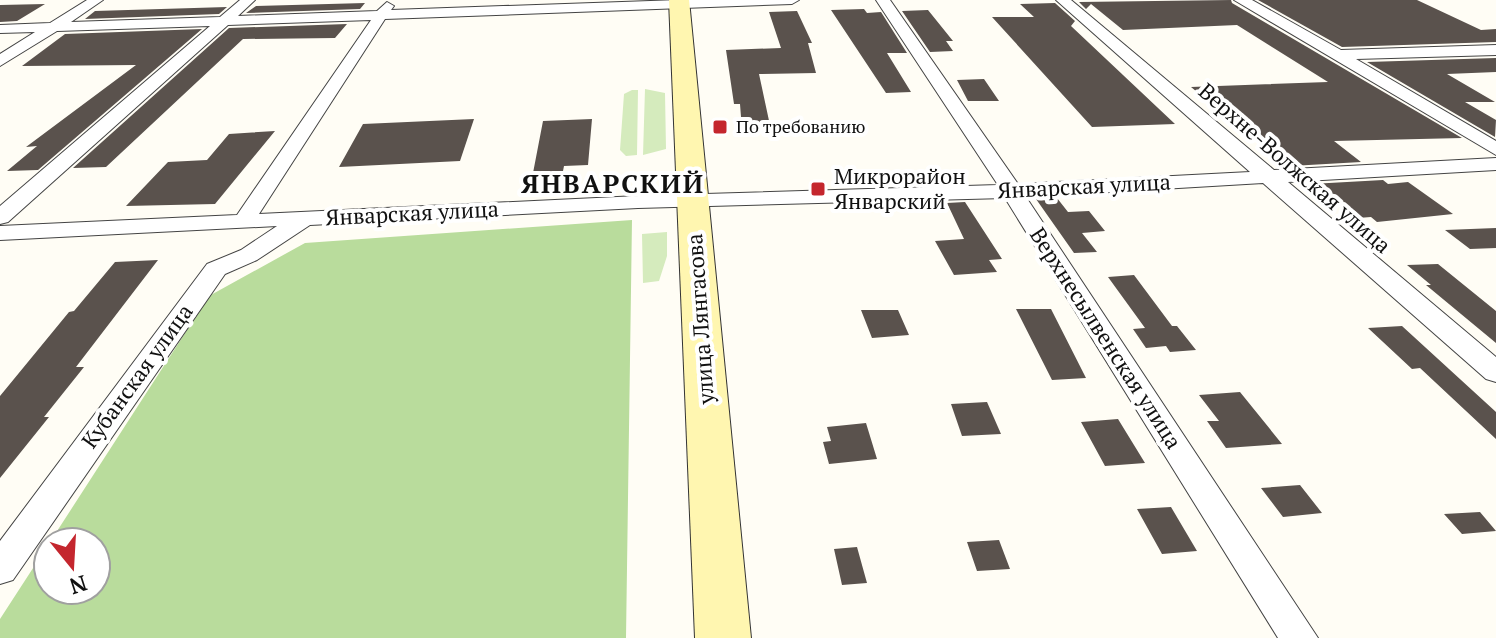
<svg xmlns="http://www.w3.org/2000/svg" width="1496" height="638" viewBox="0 0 1496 638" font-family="'PT Serif',serif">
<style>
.green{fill:#d5ebbd}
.forest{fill:#b9dc9c}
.building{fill:#5a524d}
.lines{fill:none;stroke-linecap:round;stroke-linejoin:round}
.street-casing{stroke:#444;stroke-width:2}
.secondary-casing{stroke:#333;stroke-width:2}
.street{fill:#fff;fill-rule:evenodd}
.secondary{fill:#fff6b0;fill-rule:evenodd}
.poi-dot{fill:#c4262e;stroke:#fff;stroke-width:3}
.labels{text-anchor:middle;stroke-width:8;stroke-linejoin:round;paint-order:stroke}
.far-poi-label{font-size:18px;fill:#111;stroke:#fff;text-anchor:start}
.street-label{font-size:22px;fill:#111;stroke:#fff}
.poi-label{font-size:22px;fill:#111;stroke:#fff;text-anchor:start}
.far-district-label{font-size:26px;font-weight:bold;letter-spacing:2px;fill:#111;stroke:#fff}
</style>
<rect width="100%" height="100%" fill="#fffdf5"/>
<path class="green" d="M645,89L665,93L666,149L643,155Z
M632,90H638L637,155L626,156L620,150L624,94Z
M667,232V256L659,281L643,283L642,234Z"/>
<path class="forest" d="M632,220L626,638H0V619L48,545V590H96V542H50L209,296L305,243Z"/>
<path class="building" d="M1231,0L1232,3L1462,138L1334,141L1361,162L1291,166L1230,111H1220L1191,87L1328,82L1237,25L1123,30L1091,4L1086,9L1079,2Z
M1258,0H1417L1481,30L1496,29V42L1342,47Z
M365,3L360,9L246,13L256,6Z
M1055,3L1075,21L1071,26L1175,124L1092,127L992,17H1034L1020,4Z
M45,4L17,21L0,22V5Z
M227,7L219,14L85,19L95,11Z
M864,9L867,13L881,12L907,53H887L911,92L886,93L831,10Z
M928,10L953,41H946L953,51L930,52L902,11Z
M797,11L812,43H808L816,73L759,74L771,130H742L740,104H734L726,50L781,48L769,12Z
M347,24L335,38L243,39L106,167L73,168L229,28Z
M202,29L38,170L7,171L37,146L26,147L136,65L22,66L65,34Z
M1496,58V72L1447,74L1495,102H1465L1496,120L1495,137L1367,62Z
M984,79L999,101H968L957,80Z
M474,119L460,161L339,167L363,124Z
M592,119L588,165L564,166L563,171L533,173L543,121Z
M275,131L215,204L126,206L168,162L207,160L229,134Z
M1383,180L1388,184L1408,182L1453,214L1377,222L1371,217L1358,218L1311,184Z
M1057,198L1068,212L1089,211L1105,231L1082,233L1097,252L1074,253L1036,199Z
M965,202L1002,259L989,260L997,272L954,275L935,241L964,239L947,203Z
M1496,228V248L1470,249L1445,230Z
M158,260L76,367H84L44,417H49L0,478V396L69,312L74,311L115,262Z
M1438,264L1496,311V343L1426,285H1431L1407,265Z
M1134,275L1172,326H1177L1196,350L1170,352L1166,346L1146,348L1133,329L1145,328L1108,277Z
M1016,309H1051L1086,378L1052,380Z
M861,310H898L909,335L872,338Z
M1402,326L1496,412V439L1420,368L1412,369L1368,328Z
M1240,392L1282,444L1226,448L1207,421H1219L1199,395Z
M987,402L1001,434L962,436L951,404Z
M1118,419L1145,463L1105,466L1081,422Z
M866,423L877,459L829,464L823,442L831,441L827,427Z
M1300,485L1322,513L1283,517L1261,488Z
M1171,507L1197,551L1162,554L1137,509Z
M1480,512L1496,531L1462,534L1444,514Z
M999,540L1010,569L977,571L967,542Z
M857,547L867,583L842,585L834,549Z"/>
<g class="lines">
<g class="street-casing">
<path id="street" d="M87,0H103L71,22L220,17L240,0H255L238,16L377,11L387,2L394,6L391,10L679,0H799L792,4L385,19L259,214L638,196L998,185L876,0H890L1018,184L1250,172L1056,0H1071L1274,170L1496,158V170L1288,182L1496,357V382L1486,379L1263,183L1026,197L1318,638H1278L1005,198L638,208L310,225L257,260L225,274L13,580L0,584V541L207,264L241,250L277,226L0,240V226L237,215L371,20L228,25L8,222L0,224V206L210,26L57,31L0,66V54L35,32L0,33V25L50,23Z
M1234,0H1252L1341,50L1496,45V55L1356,59L1496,141V155Z"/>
</g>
<g class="secondary-casing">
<path id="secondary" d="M669,0H689L751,638H695Z"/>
</g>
<use href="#street" class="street"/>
<use href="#secondary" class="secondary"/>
</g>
<g class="poi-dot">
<rect x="712" y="119" width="16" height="16" rx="4"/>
<rect x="810" y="181" width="16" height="16" rx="4"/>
</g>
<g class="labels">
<g class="far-poi-label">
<text x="736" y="133">По требованию</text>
</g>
<g class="street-label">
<text transform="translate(1295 168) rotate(41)" y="8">Верхне-Волжская улица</text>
<text transform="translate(1084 186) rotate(-3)" y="8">Январская улица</text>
<text transform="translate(412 213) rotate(-3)" y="8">Январская улица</text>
<text transform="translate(700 319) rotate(-94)" y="8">улица Лянгасова</text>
<text transform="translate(1106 338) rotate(57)" y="8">Верхнесылвенская улица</text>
<text transform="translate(137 376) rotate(-54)" y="8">Кубанская улица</text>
</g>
<g class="poi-label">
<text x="834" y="184">Микрорайон<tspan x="834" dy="25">Январский</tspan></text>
</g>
<g class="far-district-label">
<text x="613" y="193">ЯНВАРСКИЙ</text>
</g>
</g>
<g transform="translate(72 566) rotate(162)"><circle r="38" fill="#ffffff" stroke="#a0a0a0" stroke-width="2"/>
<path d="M0-6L14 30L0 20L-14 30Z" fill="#c4262e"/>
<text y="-12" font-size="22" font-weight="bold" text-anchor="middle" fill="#111111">N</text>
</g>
</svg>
